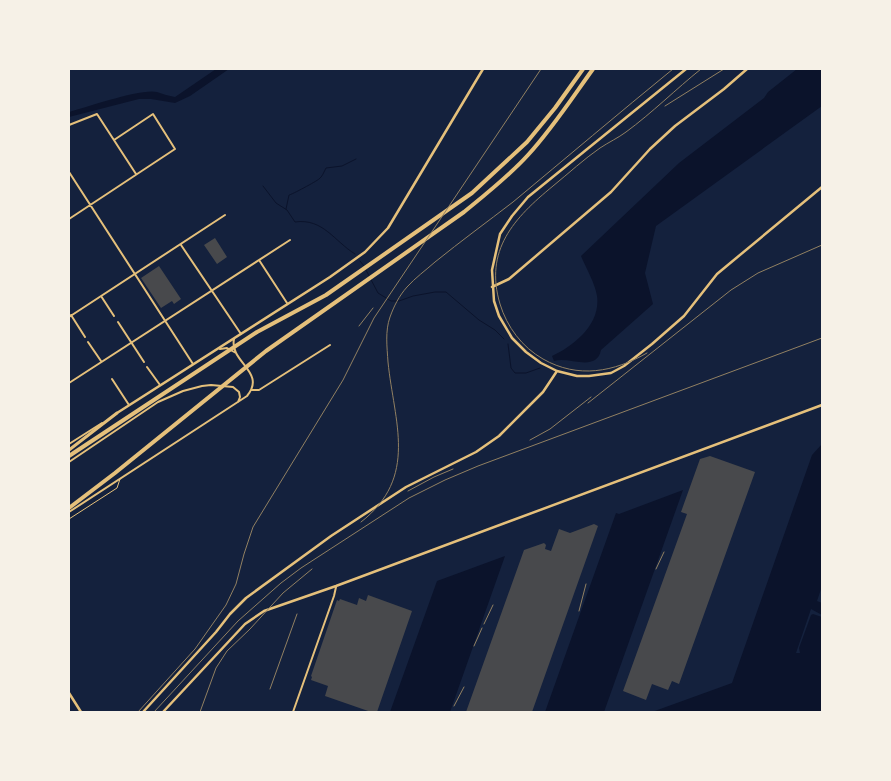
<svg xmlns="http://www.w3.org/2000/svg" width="891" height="781" viewBox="0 0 891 781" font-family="'Varela Round',sans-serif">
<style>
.water{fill:#0b132b}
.pier{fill:#14213d}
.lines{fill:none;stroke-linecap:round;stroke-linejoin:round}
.stream{stroke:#0b132b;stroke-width:1}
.building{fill:#48494c}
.service{stroke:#e5c07b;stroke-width:1}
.minor{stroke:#e5c07b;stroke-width:2}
.tertiary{stroke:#e5c07b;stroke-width:2.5}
.trunk{stroke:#e5c07b;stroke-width:3}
.motorway{stroke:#e5c07b;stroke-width:4}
.rail{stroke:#918062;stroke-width:1}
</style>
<rect width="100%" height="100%" fill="#14213d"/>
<path class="water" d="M216,69H229L190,96L175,103L151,99H139L69,117V112C87,107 142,88 157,92C163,94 169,96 175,97Z
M797,69H822V106L656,226L645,273L653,304L601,350C596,373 569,356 554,361L552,356C574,346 601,324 597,296C595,283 586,268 581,256L679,163L764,98L768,92Z
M822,444V586L817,601L822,603V712H652L732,683L812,455Z
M683,490L604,712H545L616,513L619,514Z
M505,556L450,712H390L437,581Z"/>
<path class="pier" d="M811,609L822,615V617L813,614L811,615L799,648L800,653H796Z"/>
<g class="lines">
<path class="stream" d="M263,186L276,203L287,210L295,222C323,218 334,241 355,254
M286,209L289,195C291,195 317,181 319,179C322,177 324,172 326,168L342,166L356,159
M360,261L364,266
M366,270L378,293L391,301H399L413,296L435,292H446L479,320L495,330L504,339
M508,344L511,368L515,373H526L540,368"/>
</g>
<path class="building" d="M215,238L227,257L217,264L204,245Z
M159,266L181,299L174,304L172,301L161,308L141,278Z
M710,456L755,472L679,684L672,681L668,690L652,684L646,700L623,691L687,514L681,512L700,459Z
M594,524L598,526L532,712H466L524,550L544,543L546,545L545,549L551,551L559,529L570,533Z
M368,595L412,611L377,712H371L325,696L328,686L311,680L312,677L311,676L337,600L339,601L340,599L357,605L359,598L366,601Z"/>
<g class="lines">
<path class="service" d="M69,519L117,488L120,479"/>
<path class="minor" d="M69,125L97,114L136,174
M69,172L193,364
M69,219L175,149L153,114L114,140
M181,245L241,334
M259,260L287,303
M101,296L114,316
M71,315L85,337
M69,317L225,215
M118,322L144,362
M88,342L101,361
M220,349L227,348L236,353
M147,367L160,385
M112,379L129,405
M69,383L290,240
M251,390H259L330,345
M69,444L102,423
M69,462L158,402L183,391L202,386L211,385L233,387L239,392L240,397L238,402
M69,512L247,396C267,372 229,362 234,339
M293,712L334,596L336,587"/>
<path class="tertiary" d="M686,69L528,197L512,216L500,234L492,270L494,301L499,316L512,338L526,352L541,363L557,371L577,376H589L611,373L624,366L652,344L684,316L717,274L822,187
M492,287L509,279L611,192L650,149L675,126L724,89L747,69
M117,413L330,277L365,252L388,228L483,69
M69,693L81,712
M143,712L216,632L230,614L246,598L331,536L406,487L476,452L499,436L543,392L557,371
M163,712L245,624L264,611L336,586L822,405"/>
<path class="trunk" d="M69,450L117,413"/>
<path class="motorway" d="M69,456L257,332L326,295L472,193L527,142L555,108L583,69
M69,508L115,473L266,351L464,212C486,194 509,176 528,155C552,129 572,98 593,69"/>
<path class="rail" d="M665,106L724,69
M359,326L373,308
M647,353C614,372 578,379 543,359C522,347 507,327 500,304C484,250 514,218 553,186C569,173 584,159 600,148C609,142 618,138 626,132C652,113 676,89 701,69
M588,403L731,290L758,273L822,245
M530,440L550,429L591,397
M408,491L434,477L453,469
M361,522C419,477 394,422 388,362C387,347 385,331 390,317C394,306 399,296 407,287C415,278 426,270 435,262C461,241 487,222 513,202C566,158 619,113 673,69
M656,569L664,552
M579,611L586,584
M484,624L493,605
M474,646L482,628
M270,689L297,614
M454,706L464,687
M138,712L195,649L226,605L236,584L244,554L253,527L343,380L374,318L541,69
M154,712L238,621L281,583L301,568L409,498L445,480L478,466L822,338
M200,712L216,668L227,651L250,629L283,593L312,569"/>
</g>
<rect width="891" height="781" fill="none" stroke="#f6f1e7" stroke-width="140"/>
</svg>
